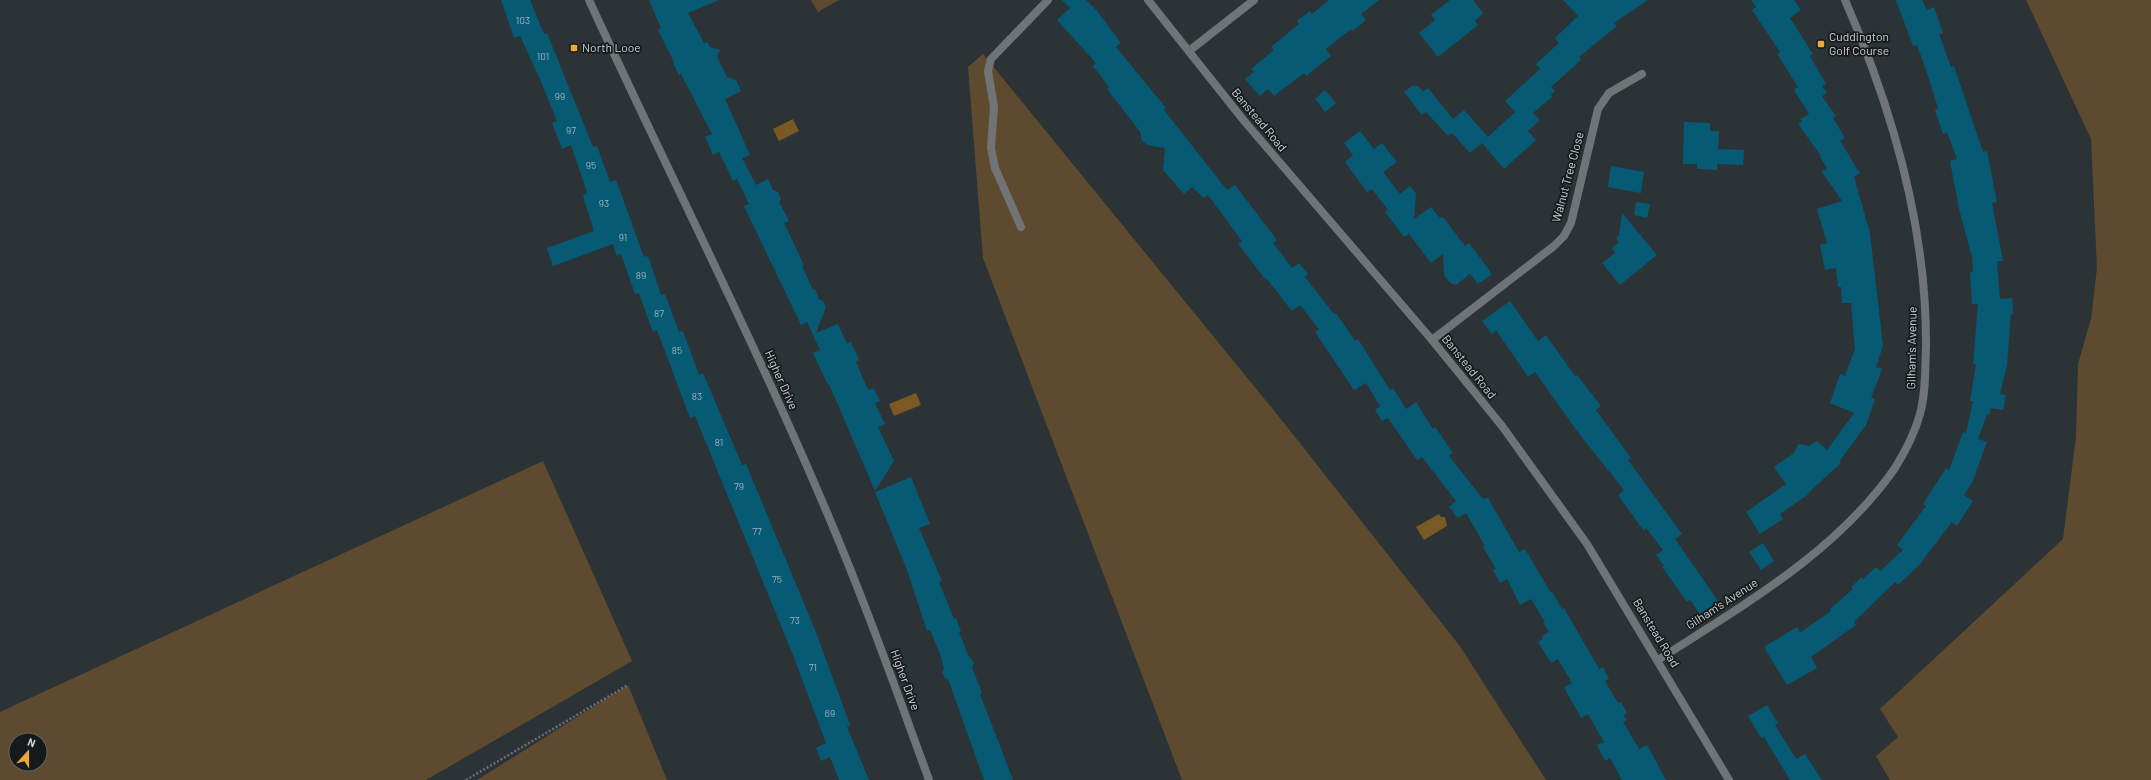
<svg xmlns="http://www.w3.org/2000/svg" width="2151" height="780" viewBox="0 0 2151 780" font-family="Barlow,sans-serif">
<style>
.green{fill:#5e4b2f;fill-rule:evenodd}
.water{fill:#7a5924}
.building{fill:#075a74}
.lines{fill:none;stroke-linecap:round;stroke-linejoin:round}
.path{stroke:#696f72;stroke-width:2.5;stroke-dasharray:2 2;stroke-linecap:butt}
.service{stroke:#707476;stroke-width:8}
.minor{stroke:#707476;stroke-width:8}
.tertiary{stroke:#707476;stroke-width:8}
.poi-dot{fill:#eba939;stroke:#171a1c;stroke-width:1.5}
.labels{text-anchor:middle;stroke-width:3.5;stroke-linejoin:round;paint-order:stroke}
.number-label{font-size:10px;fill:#9db5bd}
.poi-label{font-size:12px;fill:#cfd3d5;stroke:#171a1c;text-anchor:start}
.street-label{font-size:12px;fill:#cfd3d5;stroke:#171a1c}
</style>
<rect width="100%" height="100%" fill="#2c3337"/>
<path class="green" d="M811,0H839L818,12Z
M2026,0H2151V780H1890L1876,756L1898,737L1880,709L2063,539L2076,437L2078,364L2091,319L2097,268L2091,139Z
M983,54L1284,423L1459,645L1546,780H1182L983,258L968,67Z
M543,461L632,661L426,780H0V712ZM16,740H40V764H16Z
M628,685L667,780H477Z"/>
<path class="water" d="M793,119L799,131L779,141L773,129Z
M916,393L921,405L894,416L889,404Z
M1439,514L1441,517H1445L1447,526L1424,540L1416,527Z"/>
<path class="building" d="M501,0H530L544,34L547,33L593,147L597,146L610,182L616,180L644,257L648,256L661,295L665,294L679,332L683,331L699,375L703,373L742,465L746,464L816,632L850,725L847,727L869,780H839L830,757L821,761L816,748L826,743L793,655L695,416L690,418L657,330L653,332L639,293L635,294L621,254L617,256L613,244L553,266L547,248L594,231L583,196L587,192L571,145L562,149L552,123L557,121L539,77L520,36L514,38Z
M649,0H719L688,13L704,43L707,42L710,47L720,50L717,56L727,77L736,80L741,91L725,99L750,155L742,158L756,185L768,179L773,190L778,192L781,199L779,202L789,221L784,223L804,265L802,266L813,290L815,289L819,299L823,301L826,307L816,333L838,324L847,344L851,342L859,360L856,362L868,390L874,388L880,401L875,403L885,424L878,427L894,461L875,491L829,384L828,385L813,353L820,350L807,322L801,325L744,206L749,204L737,179L733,181L719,152L713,155L705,137L712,134L681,74L679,75L673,63L674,62L658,30L661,28Z
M1062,0H1086L1097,11L1121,43L1116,47L1166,108L1164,110L1227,190L1235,185L1277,240L1273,243L1292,268L1299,263L1308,274L1305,277L1334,314L1336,313L1355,341L1358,339L1390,390L1393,388L1406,409L1416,402L1433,429L1435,427L1453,453L1449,456L1483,499L1488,498L1519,552L1525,549L1551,593L1552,592L1562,609L1564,608L1599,669L1603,667L1609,679L1605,681L1618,703L1621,702L1627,713L1624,715L1627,720L1623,722L1639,749L1647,745L1666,780H1622L1610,758L1605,761L1597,745L1604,742L1588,714L1581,718L1564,687L1572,683L1558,659L1551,663L1538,642L1543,639L1542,636L1549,632L1543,623L1545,622L1531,599L1520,605L1507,579L1500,583L1493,570L1496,569L1483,547L1485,546L1466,513L1458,518L1449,507L1456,501L1422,457L1417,460L1388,418L1382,421L1375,410L1380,406L1366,383L1354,390L1315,332L1319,329L1300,305L1292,311L1267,279L1266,280L1238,244L1242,241L1208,195L1204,198L1192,187L1184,194L1163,170L1165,148L1147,145L1141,139V133L1107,89L1109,87L1093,66L1096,63L1057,20L1070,8Z
M1329,0H1379L1361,14L1366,20L1353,31L1351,29L1326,49L1331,56L1306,76L1304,73L1274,96L1268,89L1260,96L1245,79L1254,72L1251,69L1274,50L1271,47L1299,24L1297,21L1310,11L1312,14Z
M1450,0H1473L1483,13L1475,21L1478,25L1438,57L1419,33L1435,20L1431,15Z
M1563,0H1648L1614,23L1617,26L1579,57L1581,60L1551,87L1555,91L1551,95L1552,97L1533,113L1540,120L1528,131L1536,140L1504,169L1482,143L1470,153L1452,133L1448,136L1426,112L1422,115L1404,92L1412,86H1418L1423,92L1428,88L1453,119L1464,110L1488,137L1515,112L1505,101L1540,69L1536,64L1559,43L1555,38L1578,16Z
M1751,0H1794L1801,10L1790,18L1813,54L1810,56L1826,84L1822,86L1827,93L1822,96L1836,116L1833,118L1845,138L1840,141L1860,173L1854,177L1870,233L1883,346L1876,367L1882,369L1871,398L1875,399L1866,425L1839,462L1841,463L1808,493L1809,494L1780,514L1783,519L1760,534L1746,512L1786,484L1774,467L1794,453L1798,444L1809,446L1817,441L1827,450L1854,413L1830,403L1840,374L1845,376L1855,349L1851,303H1842L1841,287H1838L1836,268L1825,270L1820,245L1827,243L1817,209L1842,201L1822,172L1827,168L1820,157L1821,156L1798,124L1802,122L1800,119L1809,114L1794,90L1798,87L1777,54L1780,52L1752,10L1756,7Z
M1896,0H1922L1927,10L1934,7L1943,33L1939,34L1951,67L1954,66L1983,152L1987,151L1997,202L1992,203L2003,261H1997L2000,299L2012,298L2013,314H2011L2007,365L2000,394L2006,395L2003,410L1991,408L1989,415L1987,414L1978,439L1987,442L1972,483L1964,495L1973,501L1957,526L1952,522L1919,565L1898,585L1895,582L1854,622L1856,625L1811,657L1817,668L1787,685L1764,647L1797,627L1800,633L1831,611L1830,609L1853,589L1851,587L1862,577L1863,579L1876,567L1880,571L1903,550L1897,545L1926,506L1923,504L1946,468L1949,470L1963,432L1966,433L1973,401H1970L1976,364H1973L1978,304H1972L1970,272H1973L1972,257L1959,209L1950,161L1957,159L1947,132L1943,134L1935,110L1938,108L1927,73L1917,45L1913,46Z
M1325,90L1336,103L1325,112L1315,99Z
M1684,122L1710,123V131H1719L1718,149L1744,150L1743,165L1717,164V170L1697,169V164H1683Z
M1360,131L1374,149L1382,143L1397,162L1383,172L1400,194L1410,186L1416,193L1414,219L1431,207L1440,218L1443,217L1465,246L1469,243L1492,274L1478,284L1470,274L1456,285L1450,283L1444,275L1443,254L1431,263L1409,234L1404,237L1385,212L1388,210L1372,189L1367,192L1345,162L1353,155L1344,143Z
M1611,166L1644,172L1641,193L1608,187Z
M1636,202L1650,204L1647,218L1634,215Z
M1622,213L1657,255L1620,285L1602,263L1615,253L1612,248L1619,242L1616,238L1619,236Z
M1510,301L1538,341L1546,335L1575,376L1577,375L1601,406L1596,410L1631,458L1628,460L1682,534L1675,539L1718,601L1700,614L1690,600L1687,602L1662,567L1664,566L1656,555L1663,550L1646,528L1644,530L1641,527L1618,495L1624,490L1580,435L1535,372L1528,377L1496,330L1492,334L1482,321Z
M911,477L930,524L919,528L942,581L939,582L954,619L956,618L961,631L959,632L968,655L974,663L972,667L982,693L980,694L1013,780H984L948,679L945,678L942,672L944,669L940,654L930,630L927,631L907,570L875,492Z
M1763,543L1774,561L1761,570L1749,552Z
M1767,705L1778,723L1775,725L1796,759L1805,754L1822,780H1790L1764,737L1761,738L1748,716Z"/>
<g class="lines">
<path class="path" d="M466,780L628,685"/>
<path class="service" d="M1021,227L995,168L991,148L994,107L988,71L991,59L1048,0"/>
<path class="minor" d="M589,0C667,170 752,336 825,508C863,597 896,689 929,780
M1189,51L1254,0
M1432,340L1554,246L1564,236L1571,223L1598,109L1609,93L1642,74
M1658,660C1743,605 1836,553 1895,468C1905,452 1915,432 1920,414C1926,392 1925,369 1926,347C1927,228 1892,108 1845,0"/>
<path class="tertiary" d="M1148,0L1245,122L1432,340L1502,426L1587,544L1729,780"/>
</g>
<g class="poi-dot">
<rect x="1817" y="40" width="8" height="8" rx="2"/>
<rect x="570" y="44" width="8" height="8" rx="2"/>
</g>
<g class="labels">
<g class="number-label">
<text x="523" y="24">103</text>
<text x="543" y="60">101</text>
<text x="560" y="100">99</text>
<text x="571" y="134">97</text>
<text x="591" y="169">95</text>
<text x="604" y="207">93</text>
<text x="623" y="241">91</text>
<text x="641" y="279">89</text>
<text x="659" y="317">87</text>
<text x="677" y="354">85</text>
<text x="697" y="400">83</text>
<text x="719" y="446">81</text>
<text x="739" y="490">79</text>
<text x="757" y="535">77</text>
<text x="777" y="583">75</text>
<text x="795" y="624">73</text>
<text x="813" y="671">71</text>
<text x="830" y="717">69</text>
</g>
<g class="poi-label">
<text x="1829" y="41">Cuddington<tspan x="1829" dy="14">Golf Course</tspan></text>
<text x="582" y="52">North Looe</text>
</g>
<g class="street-label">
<text transform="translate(1259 120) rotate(50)" y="4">Banstead Road</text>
<text transform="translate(1568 177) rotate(-75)" y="4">Walnut Tree Close</text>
<text transform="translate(1912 348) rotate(-89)" y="4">Gilham's Avenue</text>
<text transform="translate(1469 367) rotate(51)" y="4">Banstead Road</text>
<text transform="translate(781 380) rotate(66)" y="4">Higher Drive</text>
<text transform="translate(1722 604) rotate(-33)" y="4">Gilham's Avenue</text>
<text transform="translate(1656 633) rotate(59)" y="4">Banstead Road</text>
<text transform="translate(905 680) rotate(70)" y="4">Higher Drive</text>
</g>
</g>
<g transform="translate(28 752) rotate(21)"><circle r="19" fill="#171a1c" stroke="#616466"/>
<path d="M0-3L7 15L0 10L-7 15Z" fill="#eba939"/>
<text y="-6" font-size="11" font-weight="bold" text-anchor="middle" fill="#cfd3d5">N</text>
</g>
</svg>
